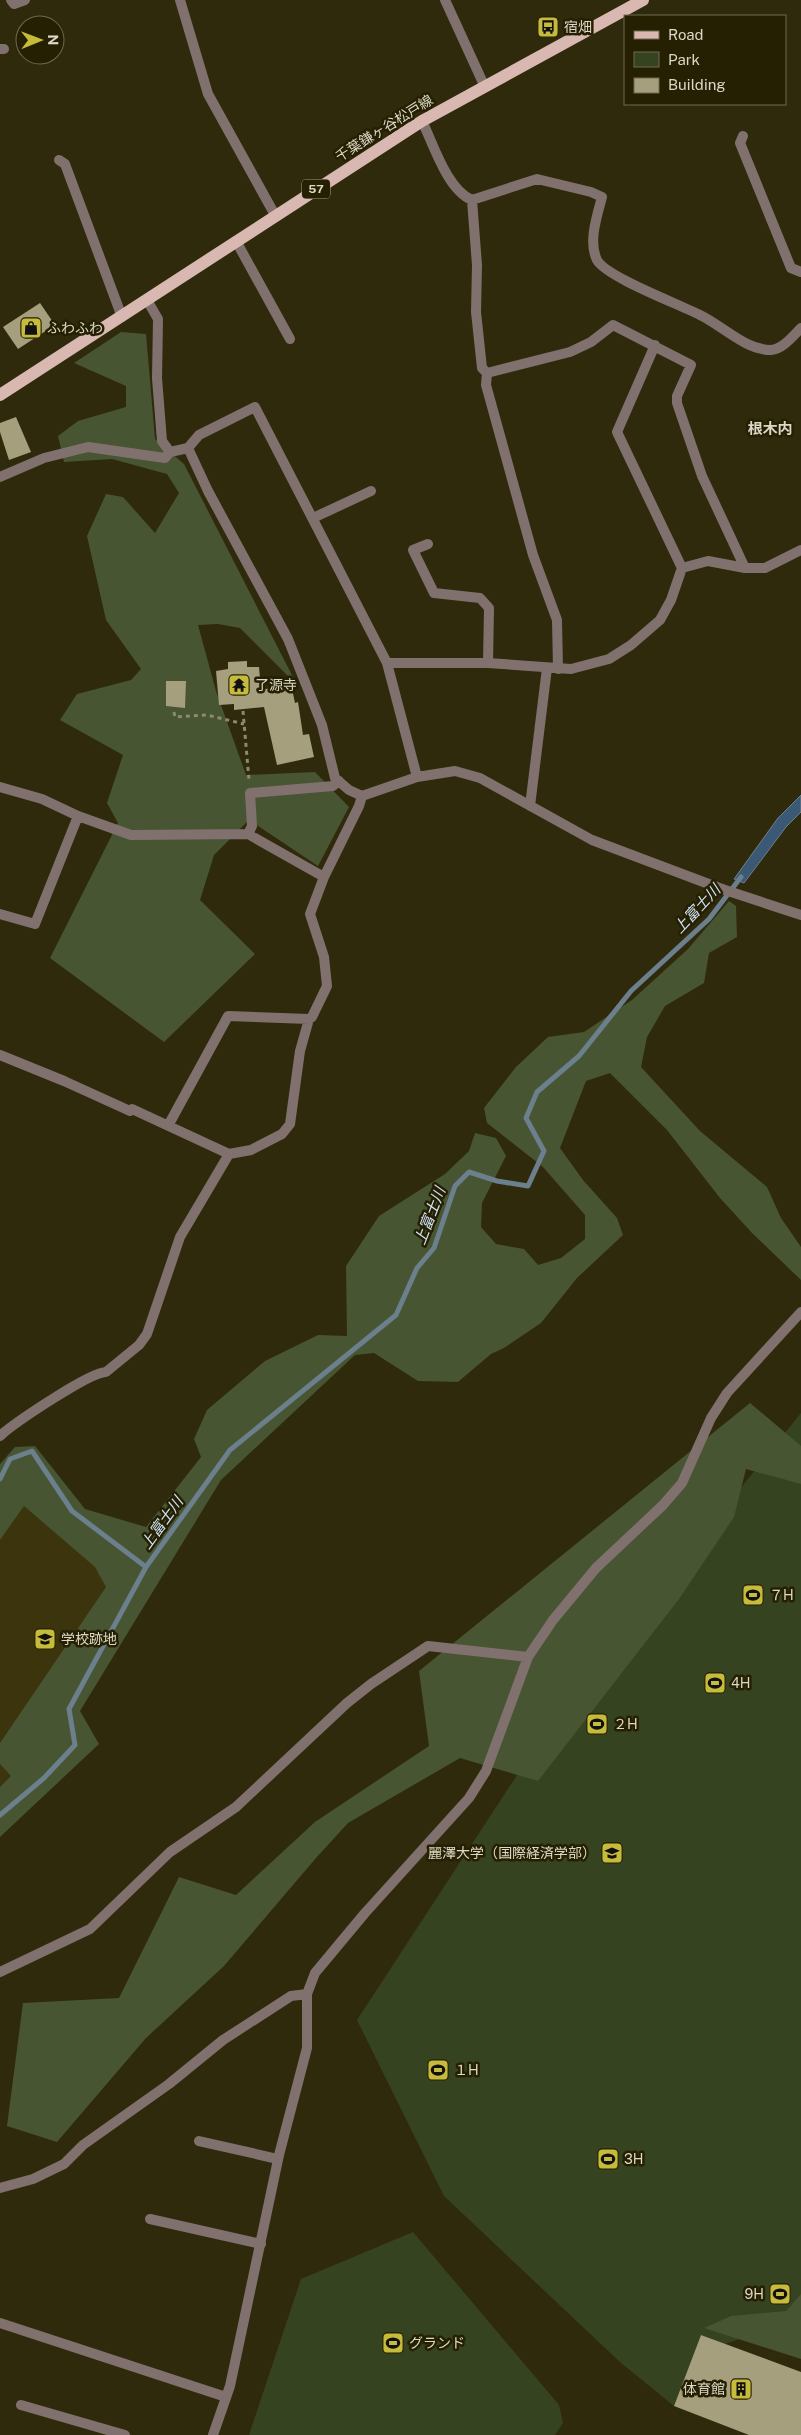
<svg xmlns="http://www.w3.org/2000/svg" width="801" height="2435" viewBox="0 0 801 2435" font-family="'Public Sans','Noto Sans JP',sans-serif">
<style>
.built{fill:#3b340d}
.green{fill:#364320}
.forest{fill:#475532}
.water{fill:#3b5974;stroke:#6b7f8d}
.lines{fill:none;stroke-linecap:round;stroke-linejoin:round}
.stream{stroke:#6b7f8d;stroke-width:5}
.building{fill:#a69f7e}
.path{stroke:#8d8972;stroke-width:3;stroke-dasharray:4 4;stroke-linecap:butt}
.lane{stroke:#81716e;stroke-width:10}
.street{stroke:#81716e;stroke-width:10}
.primary{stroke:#d9b8b2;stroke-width:12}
.labels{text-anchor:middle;stroke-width:5;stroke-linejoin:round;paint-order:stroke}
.shield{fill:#262003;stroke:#a5a18c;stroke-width:1}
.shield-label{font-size:12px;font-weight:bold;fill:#dbd8c7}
.poi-label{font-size:14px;fill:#dbd8c7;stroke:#262003;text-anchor:start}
.street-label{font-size:14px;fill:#dbd8c7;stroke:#262003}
.neighbourhood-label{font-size:15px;font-weight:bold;fill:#dbd8c7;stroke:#262003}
.water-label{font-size:15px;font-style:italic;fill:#d0e5f9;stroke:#262003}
</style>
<rect width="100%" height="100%" fill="#302a0c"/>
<path class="built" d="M19,1471L126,1570L0,1797V1514Z"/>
<path class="green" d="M801,1413V2318L725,2344L701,2335L674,2406L621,2363L444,2196L357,2020L547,1729Z
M413,2232L559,2405L563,2423L555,2435H249L301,2279Z"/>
<path class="forest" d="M121,332L146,334L155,439L184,464L297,685L240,628L218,624L198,625L216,691L246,775L315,772L349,807L318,866L249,820L214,855L200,900L255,954L164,1042L50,958L118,823L107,803L123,755L60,720L77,694L131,680L141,669L106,620L87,536L106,494L123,497L155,533L179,493L167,474L112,459L64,462L58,436L78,421L126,407V386L74,363Z
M729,901L736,906L737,937L709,953L704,983L665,1006L647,1037L641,1067L700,1131L767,1187L781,1218L801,1247V1280L752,1233L720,1198L667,1130L610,1073L586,1081L560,1148L583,1180L617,1218L623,1235L577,1278L541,1323L504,1348L491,1354L458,1382L418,1381L374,1353L355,1355L221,1480L80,1711L99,1744L0,1837V1787L11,1776L0,1764V1743L106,1587L95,1567L24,1506L0,1540V1464L15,1447L35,1446L85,1509L146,1527L201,1457L194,1439L207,1410L265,1361L318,1335L347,1336L346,1266L379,1216L445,1174L469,1151L475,1133L496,1138L506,1156L482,1203L481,1227L496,1244L524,1249L538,1265L561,1258L585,1239V1215L543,1167L487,1123L484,1108L516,1067L548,1037L584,1032L632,1000L688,949Z
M750,1403L801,1446V1484L746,1469L734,1517L679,1599L538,1781L460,1758L348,1823L316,1858L224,1966L146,2038L57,2142L7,2126L23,2003L119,1998L179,1877L236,1895L315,1822L429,1746L419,1671Z
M801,2294V2359L704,2328L731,2316L786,2311Z"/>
<path class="water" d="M801,795V812L786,827L744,883L734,879L778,818Z"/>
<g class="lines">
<path class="stream" d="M0,1479L10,1459L32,1451L72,1511L146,1567L230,1450L396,1315L417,1268L434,1248L455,1186L469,1172L497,1181L528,1186L544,1151L526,1118L537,1092L579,1056L631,991L709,919L741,877
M0,1815L44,1778L75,1745L69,1709L146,1567"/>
</g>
<path class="building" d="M40,303L55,325L18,349L3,327Z
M16,417L31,452L9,460L0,432V423Z
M247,661V667H259L261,690L291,684L295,703L298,702L303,735L309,734L314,757L277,765L264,707L234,710V704L219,705L216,671L228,669V662Z
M166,681H186L185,708L166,706Z
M701,2335L801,2372V2435H749L674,2406Z"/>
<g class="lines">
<path class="path" d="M243,711L249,780
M174,712L175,717L207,715L244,724"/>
<path class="lane" d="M743,136L740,143L791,268L801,272
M59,160L65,164L122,317
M236,241L290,339
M313,518L371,491
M428,544L413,550L434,593L480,598L489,608L488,663
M722,889L801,915
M199,2141L278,2159
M150,2219L261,2244"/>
<path class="street" d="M11,0L14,4L25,0
M180,0L208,94L275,215
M445,0L484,85
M0,49H4
M422,121C433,143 447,190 472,200L537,179L591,192L602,197C597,216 588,242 597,260C606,277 681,305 700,315C723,326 745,350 771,350C783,349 793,336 801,328
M472,200L477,265L476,312L482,368L487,373L486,385L533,555L557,620L558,669
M147,300L158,319L157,378L162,441L170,452
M655,345L617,432L682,568
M487,373L570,352L591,342L613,325L691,365L677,396V403L702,476L745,568
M188,448L208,491L288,639L322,725L335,778L349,790L362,796L417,777L455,771L480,778L592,840L722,889
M0,477L44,458L88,447L165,458L170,452L188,448L199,435L255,407L387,663L417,777
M387,663H488L571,669L609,659L631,645L660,620L671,600L682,568L708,561L745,568H765L801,550
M0,787L42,799L78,816L131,835L248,834L324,877
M530,806L547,668
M248,834L252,826L250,793L333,786L339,781
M0,914L35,924L78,816
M309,1019L312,1017L327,986L324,957L310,914L324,877L359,806L362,796
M0,1055L64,1081L130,1111L132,1109L229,1154L251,1150L282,1134L290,1124L300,1051L309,1019L228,1016L169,1124
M0,1436C14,1423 90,1372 106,1372L139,1345L147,1334L180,1237L229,1154
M0,1972L90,1929L170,1852L236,1807L347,1703L371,1684L428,1646L528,1657
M0,2188L33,2179L64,2164L83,2145L169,2084L223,2040L291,1996L307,1994
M0,2323L226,2397
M21,2405L125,2435
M213,2435L230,2386L279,2155L307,2048V1994L315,1973L365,1913L469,1798L486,1771L528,1657L553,1620L596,1568L663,1505L682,1483L711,1418L727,1393L801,1312"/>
<path class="primary" d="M0,395L422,121L643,0"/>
</g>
<defs>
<g id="bus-square" transform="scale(1.125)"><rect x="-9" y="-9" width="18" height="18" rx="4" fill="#c7bb3b" stroke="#262003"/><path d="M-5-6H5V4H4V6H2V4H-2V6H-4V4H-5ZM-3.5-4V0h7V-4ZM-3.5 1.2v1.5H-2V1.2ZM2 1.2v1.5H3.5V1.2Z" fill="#111"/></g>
<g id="shop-square" transform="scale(1.125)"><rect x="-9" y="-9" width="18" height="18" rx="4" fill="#c7bb3b" stroke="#262003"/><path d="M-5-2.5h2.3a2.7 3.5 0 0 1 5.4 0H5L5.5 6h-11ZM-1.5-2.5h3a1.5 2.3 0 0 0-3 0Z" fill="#111"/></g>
<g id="temple-square" transform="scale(1.125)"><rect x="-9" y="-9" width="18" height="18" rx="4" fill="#c7bb3b" stroke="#262003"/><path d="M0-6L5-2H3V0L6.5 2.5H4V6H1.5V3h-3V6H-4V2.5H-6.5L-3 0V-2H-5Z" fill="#111"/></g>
<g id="stadium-square" transform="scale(1.125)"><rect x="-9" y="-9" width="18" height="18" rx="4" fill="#c7bb3b" stroke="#262003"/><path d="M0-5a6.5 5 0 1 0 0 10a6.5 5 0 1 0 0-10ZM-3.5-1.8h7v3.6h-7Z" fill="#111"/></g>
<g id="school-square" transform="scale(1.125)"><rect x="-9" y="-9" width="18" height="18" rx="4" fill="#c7bb3b" stroke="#262003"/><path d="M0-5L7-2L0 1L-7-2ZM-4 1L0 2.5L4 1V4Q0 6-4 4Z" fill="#111"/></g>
<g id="university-square" transform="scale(1.125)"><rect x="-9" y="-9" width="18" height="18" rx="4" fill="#c7bb3b" stroke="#262003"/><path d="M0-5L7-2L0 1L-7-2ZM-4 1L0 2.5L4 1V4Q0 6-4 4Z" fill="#111"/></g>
<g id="building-square" transform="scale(1.125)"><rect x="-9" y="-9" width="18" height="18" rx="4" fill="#c7bb3b" stroke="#262003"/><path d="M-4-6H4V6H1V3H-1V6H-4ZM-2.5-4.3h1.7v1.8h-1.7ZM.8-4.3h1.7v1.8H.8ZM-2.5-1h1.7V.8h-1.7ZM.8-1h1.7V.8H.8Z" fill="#111"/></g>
</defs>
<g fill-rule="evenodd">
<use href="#bus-square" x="548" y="27"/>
<use href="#shop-square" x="31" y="328"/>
<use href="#temple-square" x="239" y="685"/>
<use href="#stadium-square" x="753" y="1595"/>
<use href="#school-square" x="45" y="1639"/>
<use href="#stadium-square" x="715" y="1683"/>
<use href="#stadium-square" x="597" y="1724"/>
<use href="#university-square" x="612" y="1853"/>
<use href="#stadium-square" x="438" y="2070"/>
<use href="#stadium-square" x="608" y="2159"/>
<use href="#stadium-square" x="780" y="2294"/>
<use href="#stadium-square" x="393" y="2343"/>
<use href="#building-square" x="741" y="2389"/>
</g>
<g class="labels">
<rect class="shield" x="302" y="179.5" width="28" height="19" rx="4"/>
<g class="shield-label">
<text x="316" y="193">57</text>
</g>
<g class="poi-label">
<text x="564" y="32">宿畑</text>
<text x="47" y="333">ふわふわ</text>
<text x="255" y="690">了源寺</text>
<text x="769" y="1600">７H</text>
<text x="61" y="1644">学校跡地</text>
<text x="731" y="1688">4H</text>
<text x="613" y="1729">２H</text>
<text x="596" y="1858" text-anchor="end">麗澤大学（国際経済学部）</text>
<text x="454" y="2075">１H</text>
<text x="624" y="2164">3H</text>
<text x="764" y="2299" text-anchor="end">9H</text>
<text x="409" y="2348">グランド</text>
<text x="725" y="2394" text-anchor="end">体育館</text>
</g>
<g class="street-label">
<text transform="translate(384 128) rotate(-32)" y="5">千葉鎌ヶ谷松戸線</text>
</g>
<g class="neighbourhood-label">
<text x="770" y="434">根木内</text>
</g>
<g class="water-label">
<text transform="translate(697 909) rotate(-47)" y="5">上富士川</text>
<text transform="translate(430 1216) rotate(-69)" y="5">上富士川</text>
<text transform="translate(162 1523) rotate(-54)" y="5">上富士川</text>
</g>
</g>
<rect x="624" y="15" width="162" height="90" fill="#262003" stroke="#6e6a51"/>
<rect x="634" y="31" width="25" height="8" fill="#d9b8b2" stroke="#6e6a51"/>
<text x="668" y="40" font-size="15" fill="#dbd8c7">Road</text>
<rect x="634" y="52" width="25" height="15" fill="#364320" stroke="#6e6a51"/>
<text x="668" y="65" font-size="15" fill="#dbd8c7">Park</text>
<rect x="634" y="78" width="25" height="15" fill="#a69f7e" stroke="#6e6a51"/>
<text x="668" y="90" font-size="15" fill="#dbd8c7">Building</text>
<g transform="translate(40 40) rotate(89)"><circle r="24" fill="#262003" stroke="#6e6a51"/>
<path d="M0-4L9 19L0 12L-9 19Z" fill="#c7bb3b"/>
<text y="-8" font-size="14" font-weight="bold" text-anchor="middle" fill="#dbd8c7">N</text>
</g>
</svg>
